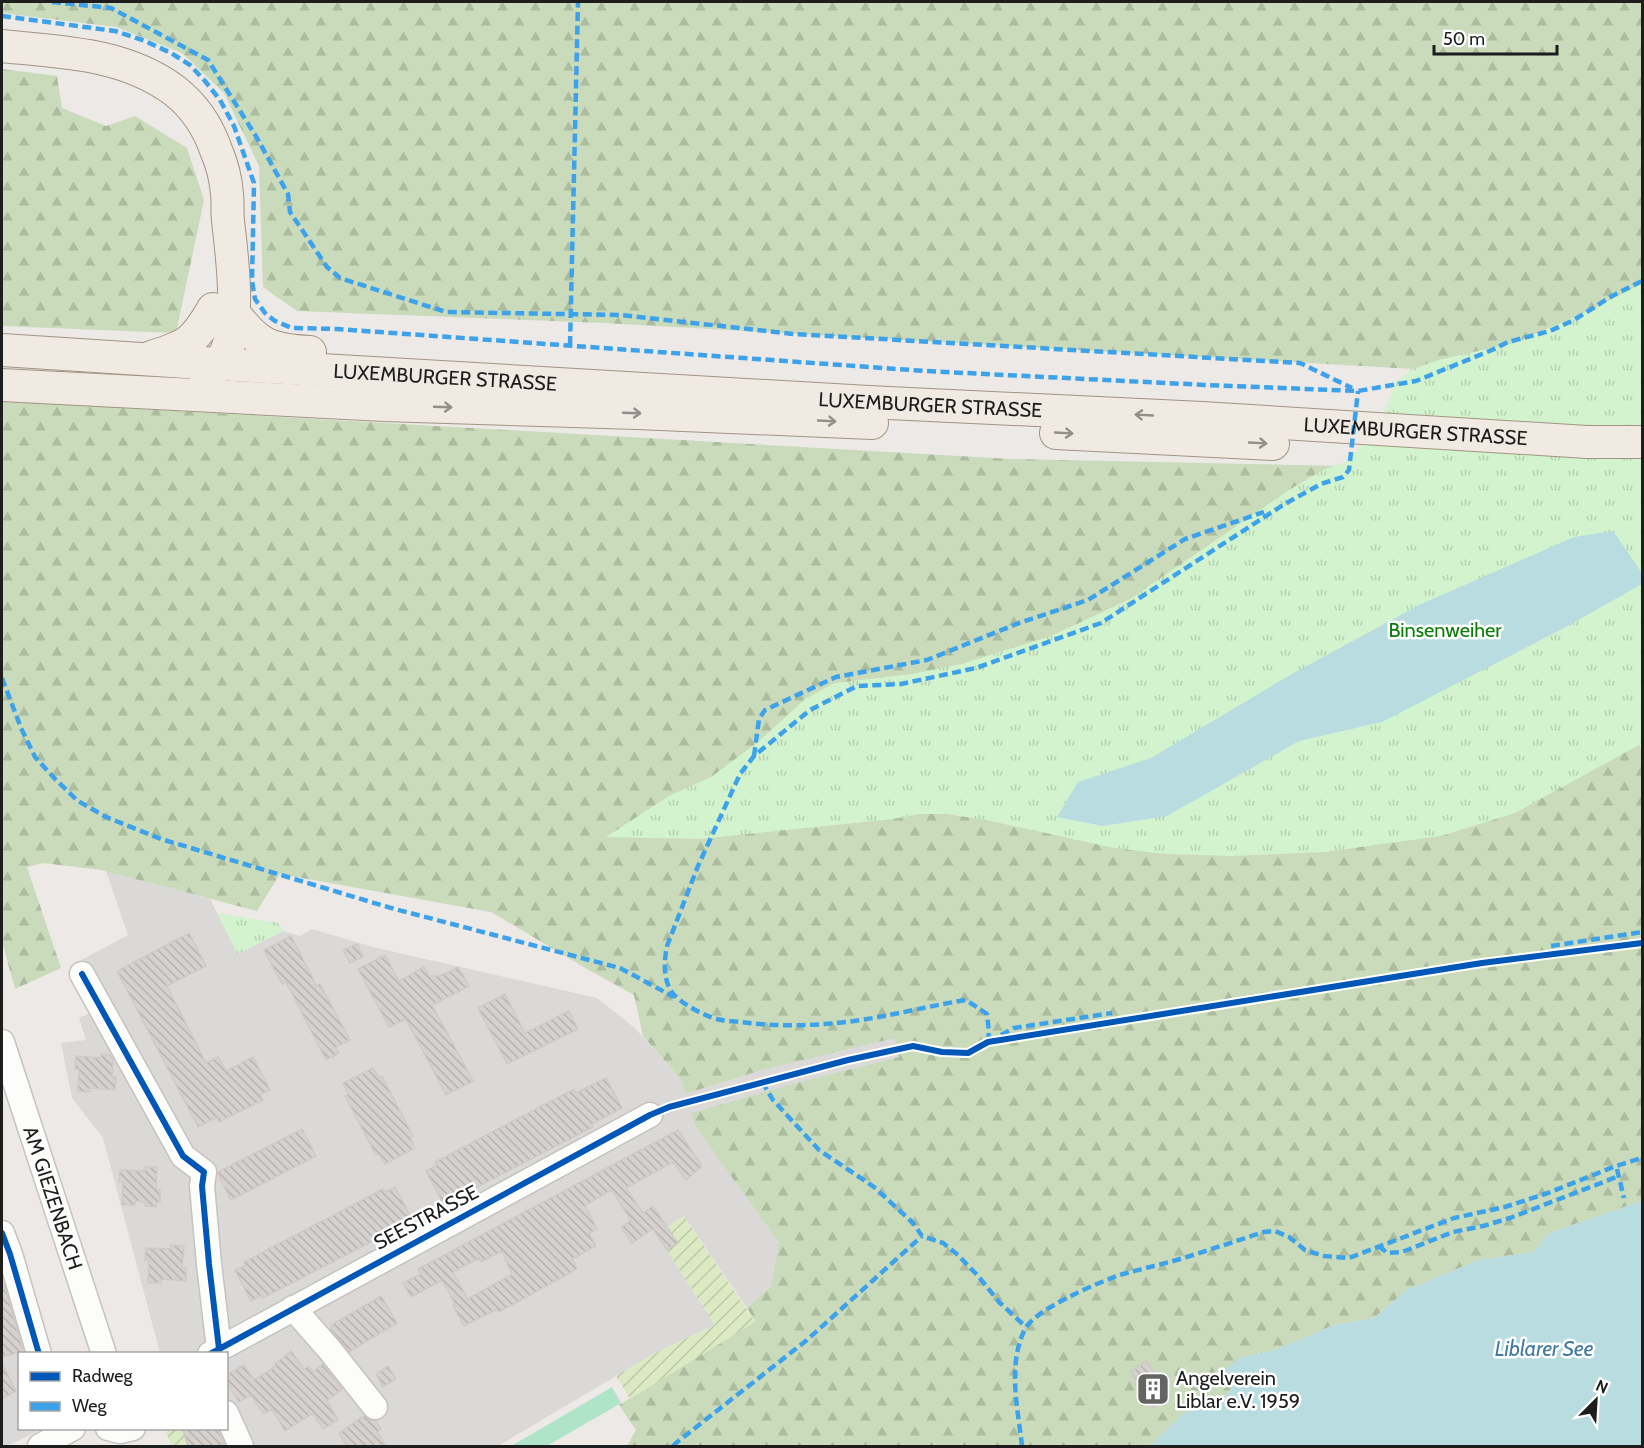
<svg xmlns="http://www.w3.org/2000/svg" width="1644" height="1448" viewBox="0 0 1644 1448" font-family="Cabin,sans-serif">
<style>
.residential{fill:#dbd9d7}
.forest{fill:url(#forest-firs)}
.park{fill:url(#park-tufts)}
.garden{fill:url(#garden-furrows)}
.pitch{fill:#b0e4c9}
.parking{fill:#dcdad9}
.water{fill:#b8dce0}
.building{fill:url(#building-back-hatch);stroke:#cfcac7;stroke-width:1.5;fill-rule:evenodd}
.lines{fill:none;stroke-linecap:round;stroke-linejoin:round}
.minor-casing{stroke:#c4c3c2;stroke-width:27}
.major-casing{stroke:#a29482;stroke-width:34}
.minor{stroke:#fcfcfb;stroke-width:24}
.major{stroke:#f1eae3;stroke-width:32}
.quiet{stroke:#3da2ea;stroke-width:4.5;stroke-dasharray:9 4.5;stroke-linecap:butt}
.cycleway-casing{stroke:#fff;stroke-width:10}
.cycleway{stroke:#0057b8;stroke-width:6}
.oneway{stroke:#928e8a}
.labels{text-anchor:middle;stroke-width:5;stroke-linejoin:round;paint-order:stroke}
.street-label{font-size:20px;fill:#1d1d1d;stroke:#fff}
.park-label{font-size:20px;fill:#0a7e08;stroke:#fff}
.poi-label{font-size:20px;fill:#1d1d1d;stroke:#fff;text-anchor:start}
.water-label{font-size:21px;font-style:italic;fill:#42799f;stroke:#fff}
</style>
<defs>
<pattern id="forest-firs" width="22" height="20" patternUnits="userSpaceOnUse" patternTransform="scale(1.5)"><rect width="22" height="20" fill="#c9dbba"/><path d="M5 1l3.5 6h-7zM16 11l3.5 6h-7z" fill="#acbc9f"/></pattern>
<pattern id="park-tufts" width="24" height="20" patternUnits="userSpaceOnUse" patternTransform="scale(1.5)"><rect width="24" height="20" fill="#d3f3cf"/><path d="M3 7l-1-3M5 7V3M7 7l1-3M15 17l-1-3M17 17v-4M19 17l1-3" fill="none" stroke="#b5d0b1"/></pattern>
<pattern id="garden-furrows" width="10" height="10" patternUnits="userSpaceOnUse" patternTransform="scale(1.5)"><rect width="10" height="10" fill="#dceac3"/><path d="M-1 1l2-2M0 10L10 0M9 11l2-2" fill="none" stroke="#bcc8a7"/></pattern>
<pattern id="building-back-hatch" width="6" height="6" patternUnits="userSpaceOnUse" patternTransform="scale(1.5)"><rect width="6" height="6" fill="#d4d1ce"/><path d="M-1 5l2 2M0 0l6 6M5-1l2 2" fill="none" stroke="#b6b3b0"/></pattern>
</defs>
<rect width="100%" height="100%" fill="#ece9e6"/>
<path class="residential" d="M106,871L210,899L238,954L283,931L300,936L312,929L373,947L597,998L635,1028L681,1080L695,1126L779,1243L771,1286L747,1308L684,1216L657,1234L715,1325L655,1353L498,1446H189L183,1429L226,1428V1354L160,1353L103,1138L72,1098L61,1043L86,1040L79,1018L94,1011L70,966L128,935Z
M2,1226L47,1353L20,1354V1428L42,1429L7,1446H2Z"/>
<path class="forest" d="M2,2H1642V382L604,323L297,311L263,287L259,166L224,93L182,53L116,27L2,13Z
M2,69L57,76L62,108L106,126L135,116L187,148L204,200L176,333L2,326Z
M2,401L1011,459L1391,467L1642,584V1201L1549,1233L1535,1252L1479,1260L1407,1290L1374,1318L1334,1325L1279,1349L1240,1358L1233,1385L1227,1395L1198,1401L1149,1446H627L636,1430L619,1405L755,1321L747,1308L771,1286L779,1243L695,1126L681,1080L643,1036L634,995L587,969L491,912L280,874L257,911L101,870L43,863L27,867L61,968L15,989L2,941Z"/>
<path class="park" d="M1642,284V750L1639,745L1515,813L1441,836L1324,852L1232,856L1166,854L1114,848L986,820L947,814H919L893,819L700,839L606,837L669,796L711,777L757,743L805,699L835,683L912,674L961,664L1051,636L1130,599L1289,490L1321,471L1349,460L1380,422L1396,382L1412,369L1442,359L1514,343L1586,312Z
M217,913L279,923L283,931L238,954Z"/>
<path class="garden" d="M684,1216L755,1322L630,1399L616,1376L655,1353L715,1325L656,1234Z
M165,1429H183L189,1446H171Z"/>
<path class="pitch" d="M612,1387L621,1403L547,1446H514L513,1445Z"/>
<path class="parking" d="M895,1038L899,1057L796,1083L692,1113L681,1095L765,1069Z"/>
<path class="water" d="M1613,531L1642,573V584L1564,628L1382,722L1299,741L1167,816L1103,826L1057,817L1078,782L1151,758L1290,675L1419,605L1574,537Z
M1642,1201V1446H1149L1198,1400L1227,1395L1233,1385L1225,1369L1240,1358L1278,1349L1334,1325L1374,1318L1407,1290L1479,1260L1534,1252L1549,1233Z"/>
<path class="building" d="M189,933L206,966L167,986L206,1063L218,1057L226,1071L253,1057L270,1090L260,1095L263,1100L219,1122L217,1117L198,1127L117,971Z
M291,936L317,986L320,984L350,1040L336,1047L339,1053L326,1060L286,982L282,984L264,950Z
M357,944L363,957L350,963L343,950Z
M385,955L399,981L424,967L429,976H440L458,967L461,973H462L469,986L432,1005L473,1081L446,1095L406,1019L389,1027L358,969Z
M505,994L525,1033L569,1011L578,1029L507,1064L478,1008Z
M101,1054L110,1055L113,1059L112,1077H116L115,1090L90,1088V1092L78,1091L79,1069H75L76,1056L101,1058Z
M373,1068L379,1078L382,1076L413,1136L410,1137L415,1148L385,1164L379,1154L376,1155L345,1096L348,1094L343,1083Z
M606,1078L622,1108L592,1124L593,1127L454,1199L453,1196L442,1201L426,1171L437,1165L435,1162L574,1089L576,1093Z
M302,1129L316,1156L231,1200L218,1175V1172Z
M678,1130L702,1166L686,1180L673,1162L626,1188L643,1213L653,1206L678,1243L667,1250L653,1229L632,1243L621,1227L631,1221L612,1190L585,1205L597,1229L589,1233L596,1246L572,1259L577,1269L499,1312L497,1309L464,1326L453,1305L455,1304L442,1280L411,1297L403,1283L421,1274L418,1269ZM502,1251L512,1274L468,1299L453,1272L479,1258L481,1262Z
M145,1167H157L156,1189L160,1190V1202H156V1207L145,1206V1202L135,1201V1205H122L123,1182H119L120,1170L145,1171Z
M395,1187L411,1217L401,1223L402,1226L263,1298L262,1295L251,1301L235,1270L246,1265L244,1262L383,1189L385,1192Z
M171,1245L184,1246L182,1268H186V1281L161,1279V1283H148L149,1261L145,1260L146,1248L171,1249Z
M2,1283H4L23,1351L2,1357Z
M381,1296L397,1323L349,1352L330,1329L332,1327L331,1325Z
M291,1351L304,1369L308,1366L313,1372L323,1364L342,1389L327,1401L338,1420L323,1429L313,1413L285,1431L272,1409L263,1414L251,1395L239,1402L226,1382V1375L244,1365L254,1380L276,1366L275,1364Z
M1146,1361L1171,1396L1152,1408L1135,1383L1137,1382L1131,1372Z
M2,1363L16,1391L2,1399Z
M388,1366L396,1379L383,1387L376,1374Z
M364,1416L370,1420L376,1421L381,1429L377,1432L386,1446H347L339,1433Z
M182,1428H217L225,1446H188Z"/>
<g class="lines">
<g class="minor-casing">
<g id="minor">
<path d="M82,974L183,1156L204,1172L202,1186L209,1264L219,1349"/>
<path id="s1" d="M2,1042L104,1354"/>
<path d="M2,1233L10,1254L39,1354"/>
<path d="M293,1308L329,1349L375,1407"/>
<path d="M210,1354L650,1115"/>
<path d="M226,1413L241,1446"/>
<path d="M108,1428L120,1431L133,1428"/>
<path d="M40,1446L73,1428"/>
</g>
</g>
<g class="major-casing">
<g id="major">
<path d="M2,46C61,52 125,53 175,91C194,106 208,127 216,150C222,164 226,179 227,194C228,203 227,212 228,221C232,255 239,312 229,343C226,356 216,369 206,376"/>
<path d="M234,313C258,345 270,350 310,352"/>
<path id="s2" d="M2,350L218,364L868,402L1202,418L1587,442H1642"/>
<path d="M151,357C187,346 194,342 213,309"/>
<path d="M2,385L384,405L637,413L872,423"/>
<path d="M1056,433L1273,444"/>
</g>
</g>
<use href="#minor" class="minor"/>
<use href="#major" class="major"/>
<path class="quiet" d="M52,2L111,8L208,60L257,138L288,194L290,212L327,267L340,278L446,312L620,315L794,334L1300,363L1352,388
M2,16L115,31L145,41L171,53L190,65L205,81L220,100L234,126L254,183L252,281L255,299L265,313L275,321L292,328L337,329L925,371L1206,385L1358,391L1416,381L1492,350L1508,342L1550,331L1574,320L1612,296L1642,281
M570,345L578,2
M2,678L21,728L35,757L56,780L78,801L106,817L161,839L391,908L620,968L674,997
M754,756L759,719L765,710L836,677L927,660L1019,623L1088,600L1185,539L1264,512
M1551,946L1642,932
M1001,1035L1014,1028L1112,1013
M988,1042L989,1032L987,1014L966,1000C928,1006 891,1016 854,1021C816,1026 777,1027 740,1022C732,1021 724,1021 717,1019C704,1016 678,1002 671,991C663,978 664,960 667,946L698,866L740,774L754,756L810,710L857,686L901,684L976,668L1101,623L1283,505L1321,484L1343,477L1349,470L1358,391
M762,1082L773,1100L819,1150L874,1187L913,1223L922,1236L943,1243L958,1255L979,1277L999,1302L1026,1327
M1617,1169L1624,1198
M1379,1246L1387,1253L1402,1252L1453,1232L1483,1226L1510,1218L1619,1176
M673,1446L676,1443L807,1340L922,1236
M1022,1446C1018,1409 1007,1365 1025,1329C1035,1309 1101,1281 1123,1274C1145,1268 1168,1263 1190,1256C1215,1248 1239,1240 1264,1232L1275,1231L1289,1237L1305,1250L1324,1256L1349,1258L1454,1218L1505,1207L1548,1193L1616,1166L1642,1158"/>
<g class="cycleway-casing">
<path id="cycleway" d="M82,974L183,1156L204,1172L202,1186L209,1264L219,1349
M2,1233L10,1254L39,1354
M210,1354L650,1115L669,1107L848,1060L913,1046L942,1052L968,1053L988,1042L1482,963L1642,943"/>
</g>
<use href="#cycleway" class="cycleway"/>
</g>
<defs><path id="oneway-shaft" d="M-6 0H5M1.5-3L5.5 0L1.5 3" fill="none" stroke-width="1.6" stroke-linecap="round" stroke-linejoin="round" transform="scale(1.5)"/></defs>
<g class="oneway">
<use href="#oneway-shaft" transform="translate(443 407) rotate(2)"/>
<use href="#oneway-shaft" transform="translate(632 413) rotate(2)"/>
<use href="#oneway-shaft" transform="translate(1144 415) rotate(-177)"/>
<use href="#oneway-shaft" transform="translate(827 421) rotate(3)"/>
<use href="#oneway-shaft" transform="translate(1064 433) rotate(3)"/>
<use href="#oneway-shaft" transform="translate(1258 443) rotate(3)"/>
</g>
<defs>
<g id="building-square" transform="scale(1.725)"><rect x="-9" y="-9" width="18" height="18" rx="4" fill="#656463" stroke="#fff"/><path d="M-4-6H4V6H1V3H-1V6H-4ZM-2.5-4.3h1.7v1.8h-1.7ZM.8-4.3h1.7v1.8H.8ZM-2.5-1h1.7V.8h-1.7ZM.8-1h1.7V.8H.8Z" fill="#fff"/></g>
</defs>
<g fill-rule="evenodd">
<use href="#building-square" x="1153" y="1389"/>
</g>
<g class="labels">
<g class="street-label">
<text dy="7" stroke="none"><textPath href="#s2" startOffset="444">LUXEMBURGER STRASSE</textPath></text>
<text dy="7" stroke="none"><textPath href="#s2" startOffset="930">LUXEMBURGER STRASSE</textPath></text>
<text dy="7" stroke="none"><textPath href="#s2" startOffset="1416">LUXEMBURGER STRASSE</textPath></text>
<text dy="7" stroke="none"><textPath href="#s1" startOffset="164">AM GIEZENBACH</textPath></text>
<text transform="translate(426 1217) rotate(-28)" y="7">SEESTRASSE</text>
</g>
<g class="park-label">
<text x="1445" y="637">Binsenweiher</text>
</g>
<g class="poi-label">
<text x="1176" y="1385">Angelverein<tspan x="1176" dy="23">Liblar e.V. 1959</tspan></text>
</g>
<g class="water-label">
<text x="1544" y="1356">Liblarer See</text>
</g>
</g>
<rect width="1644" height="1448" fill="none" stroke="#1d1d1d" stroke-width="6"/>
<rect x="18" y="1352" width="210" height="78" fill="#ffffff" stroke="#a5a5a5" stroke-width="1.5"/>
<rect x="30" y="1372" width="30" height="9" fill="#0057b8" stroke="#a5a5a5" stroke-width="1.5"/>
<text x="72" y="1382" font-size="18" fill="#1d1d1d">Radweg</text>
<rect x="30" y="1402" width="30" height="9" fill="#3da2ea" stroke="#a5a5a5" stroke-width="1.5"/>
<text x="72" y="1412" font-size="18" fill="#1d1d1d">Weg</text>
<g transform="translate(1596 1400) rotate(24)" stroke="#ffffff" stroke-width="4.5" paint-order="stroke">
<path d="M0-4.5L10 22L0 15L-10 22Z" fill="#1d1d1d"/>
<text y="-9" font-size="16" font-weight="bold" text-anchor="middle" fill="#1d1d1d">N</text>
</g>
<path d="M1434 45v9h123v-9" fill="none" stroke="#1d1d1d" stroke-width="3"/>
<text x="1443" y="45" font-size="18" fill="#1d1d1d" stroke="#ffffff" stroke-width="4.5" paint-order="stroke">50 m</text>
</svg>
